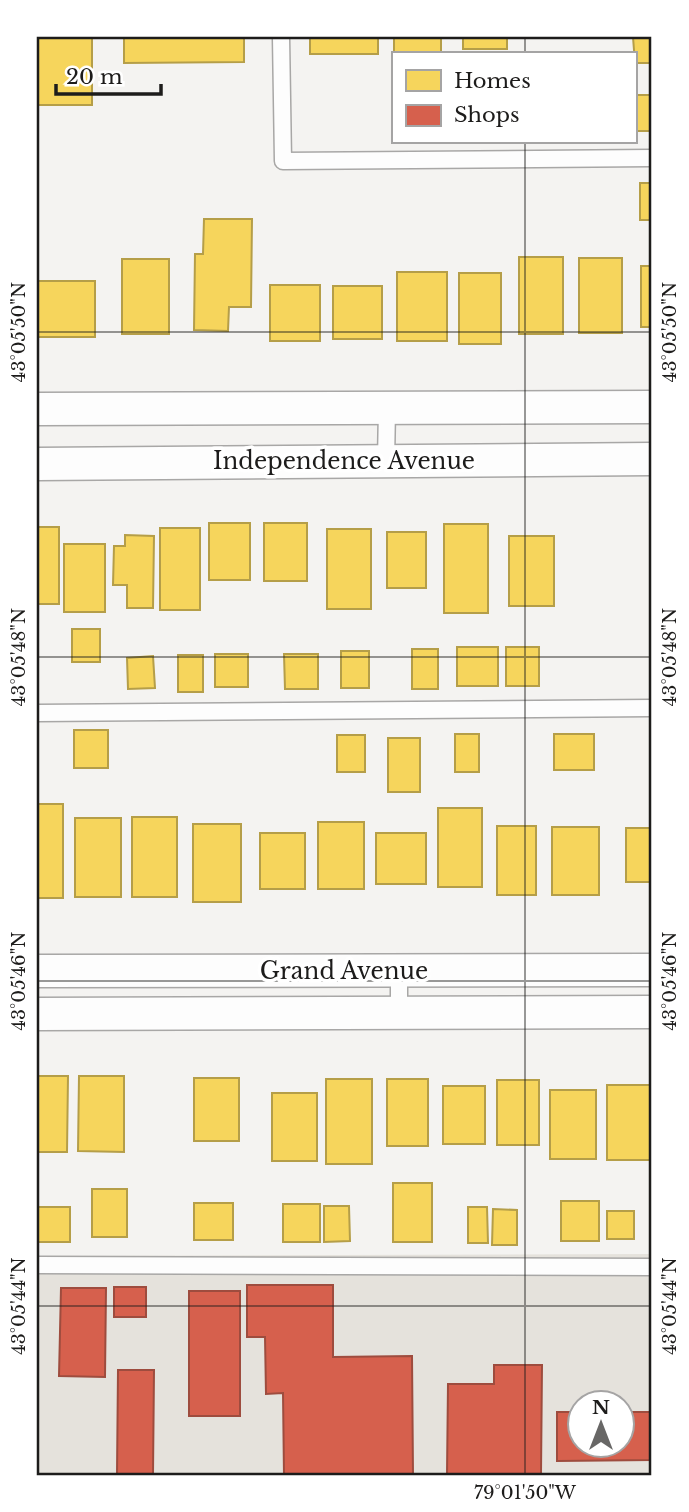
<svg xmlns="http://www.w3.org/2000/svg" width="689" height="1512" viewBox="0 0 689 1512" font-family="'Libre Baskerville',serif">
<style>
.built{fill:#e5e2dc;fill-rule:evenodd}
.homes{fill:#f6d55c;stroke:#b59e48;stroke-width:2}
.shops{fill:#d6604d;stroke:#9e4c3e;stroke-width:2}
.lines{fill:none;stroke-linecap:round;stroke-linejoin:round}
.lane-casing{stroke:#a8a7a6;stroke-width:19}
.street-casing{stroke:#a8a7a6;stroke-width:35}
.lane{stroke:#fdfdfd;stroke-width:16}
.street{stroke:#fdfdfd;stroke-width:32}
.ticks{fill:none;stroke:#1d1c1b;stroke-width:2;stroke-opacity:0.45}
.labels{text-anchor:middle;stroke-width:7;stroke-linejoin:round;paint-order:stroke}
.street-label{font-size:23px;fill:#1d1c1b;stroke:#fff}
.neatline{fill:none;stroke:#1d1c1b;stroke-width:2.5}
.ticks-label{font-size:18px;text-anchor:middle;fill:#1d1c1b}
</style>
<rect width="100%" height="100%" fill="#f4f3f1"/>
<path class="built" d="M652,1254V1475H37V1256ZM580,1404H622V1446H580Z"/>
<path class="homes" d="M37,37H92V105H37Z
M124,37H244V62L124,63Z
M310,37H378V54H310Z
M394,37H441V52H394Z
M463,37H507V49H463Z
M536,37H598V38H536Z
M633,37H652V63H635Z
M635,95H650V131H635Z
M640,183H652V220H640Z
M204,219H252L251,307H229L228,331L194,330L195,254H203Z
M519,257H563V334H519Z
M579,258H622V333H579Z
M122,259H169V334H122Z
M641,266H652V327H641Z
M397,272H447V341H397Z
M459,273H501V344H459Z
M37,281H95V337H37Z
M270,285H320V341H270Z
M333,286H382V339H333Z
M209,523H250V580H209Z
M264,523H307V581H264Z
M444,524H488V613H444Z
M37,527H59V604H37Z
M160,528H200V610H160Z
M327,529H371V609H327Z
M387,532H426V588H387Z
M125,535L154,536L153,608H127V585H113L114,546H125Z
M509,536H554V606H509Z
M64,544H105V612H64Z
M72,629H100V662H72Z
M457,647H498V686H457Z
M506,647H539V686H506Z
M412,649H438V689H412Z
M341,651H369V688H341Z
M215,654H248V687H215Z
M284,654H318V689H285Z
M178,655H203V692H178Z
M153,656L155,688L128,689L127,658Z
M74,730H108V768H74Z
M455,734H479V772H455Z
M554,734H594V770H554Z
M337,735H365V772H337Z
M388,738H420V792H388Z
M37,804H63V898H37Z
M438,808H482V887H438Z
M132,817H177V897H132Z
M75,818H121V897H75Z
M318,822H364V889H318Z
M193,824H241V902H193Z
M497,826H536V895H497Z
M552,827H599V895H552Z
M626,828H652V882H626Z
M260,833H305V889H260Z
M376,833H426V884H376Z
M37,1076H68L67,1152H37Z
M79,1076H124V1152L78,1151Z
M194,1078H239V1141H194Z
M326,1079H372V1164H326Z
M387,1079H428V1146H387Z
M497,1080H539V1145H497Z
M607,1085H652V1160H607Z
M443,1086H485V1144H443Z
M550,1090H596V1159H550Z
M272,1093H317V1161H272Z
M393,1183H432V1242H393Z
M92,1189H127V1237H92Z
M561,1201H599V1241H561Z
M194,1203H233V1240H194Z
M283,1204H320V1242H283Z
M324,1206H349L350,1241L324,1242Z
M37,1207H70V1242H37Z
M468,1207H487L488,1243H468Z
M493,1209L517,1210V1245H492Z
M607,1211H634V1239H607Z"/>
<path class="shops" d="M247,1285H333V1357L412,1356L413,1475H284L283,1393L266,1394L265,1337H247Z
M114,1287H146V1317H114Z
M61,1288H106L105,1377L59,1376Z
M189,1291H240V1416H189Z
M494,1365H542L541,1475H447L448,1384H494Z
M118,1370H154L153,1475H117Z
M557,1412H580V1446H622V1412H652V1460L557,1461Z"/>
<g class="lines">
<g class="lane-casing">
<path id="lane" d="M281,37L283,161L652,158
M386,461L387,408
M37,713L652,708
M399,971V1013
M37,1265L652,1267"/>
</g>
<g class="street-casing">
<path id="street" d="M37,409L652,407
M37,464L652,459
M37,971L652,970
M37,1014L652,1012"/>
</g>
<use href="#lane" class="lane"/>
<use href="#street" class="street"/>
</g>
<path class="ticks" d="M525,37V54M525,142V1475M37,332H652M37,657H652M37,981H652M37,1306H652"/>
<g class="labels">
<g class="street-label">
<text x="344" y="469">Independence Avenue</text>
<text x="344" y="979">Grand Avenue</text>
</g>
</g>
<rect width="689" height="1512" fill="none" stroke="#ffffff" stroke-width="77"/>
<rect x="392" y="52" width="245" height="91" fill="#ffffff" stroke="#a5a4a4" stroke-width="2"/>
<rect x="406" y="70" width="35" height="21" fill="#f6d55c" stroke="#a5a4a4" stroke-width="2"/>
<text x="454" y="88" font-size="21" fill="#1d1c1b">Homes</text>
<rect x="406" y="105" width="35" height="21" fill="#d6604d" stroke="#a5a4a4" stroke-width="2"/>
<text x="454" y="122" font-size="21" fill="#1d1c1b">Shops</text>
<g transform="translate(601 1424)"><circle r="33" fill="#ffffff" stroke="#a5a4a4" stroke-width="2"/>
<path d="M0-5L12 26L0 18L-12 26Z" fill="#686766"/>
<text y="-10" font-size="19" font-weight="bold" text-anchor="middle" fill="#1d1c1b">N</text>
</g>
<path d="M56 84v10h105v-10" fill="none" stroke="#1d1c1b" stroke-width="3.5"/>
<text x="66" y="84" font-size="21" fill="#1d1c1b" stroke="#ffffff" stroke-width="5" paint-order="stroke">20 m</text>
<rect x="38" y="38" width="612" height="1436" class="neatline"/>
<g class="ticks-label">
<text transform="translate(19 332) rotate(-90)" y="6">43°05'50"N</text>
<text transform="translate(670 332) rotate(-90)" y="6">43°05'50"N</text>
<text transform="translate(19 657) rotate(-90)" y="6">43°05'48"N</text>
<text transform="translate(670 657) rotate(-90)" y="6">43°05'48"N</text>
<text transform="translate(19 981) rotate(-90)" y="6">43°05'46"N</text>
<text transform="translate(670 981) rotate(-90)" y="6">43°05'46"N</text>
<text transform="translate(19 1306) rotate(-90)" y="6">43°05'44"N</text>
<text transform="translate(670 1306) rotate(-90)" y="6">43°05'44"N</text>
<text x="525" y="1499">79°01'50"W</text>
</g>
</svg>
